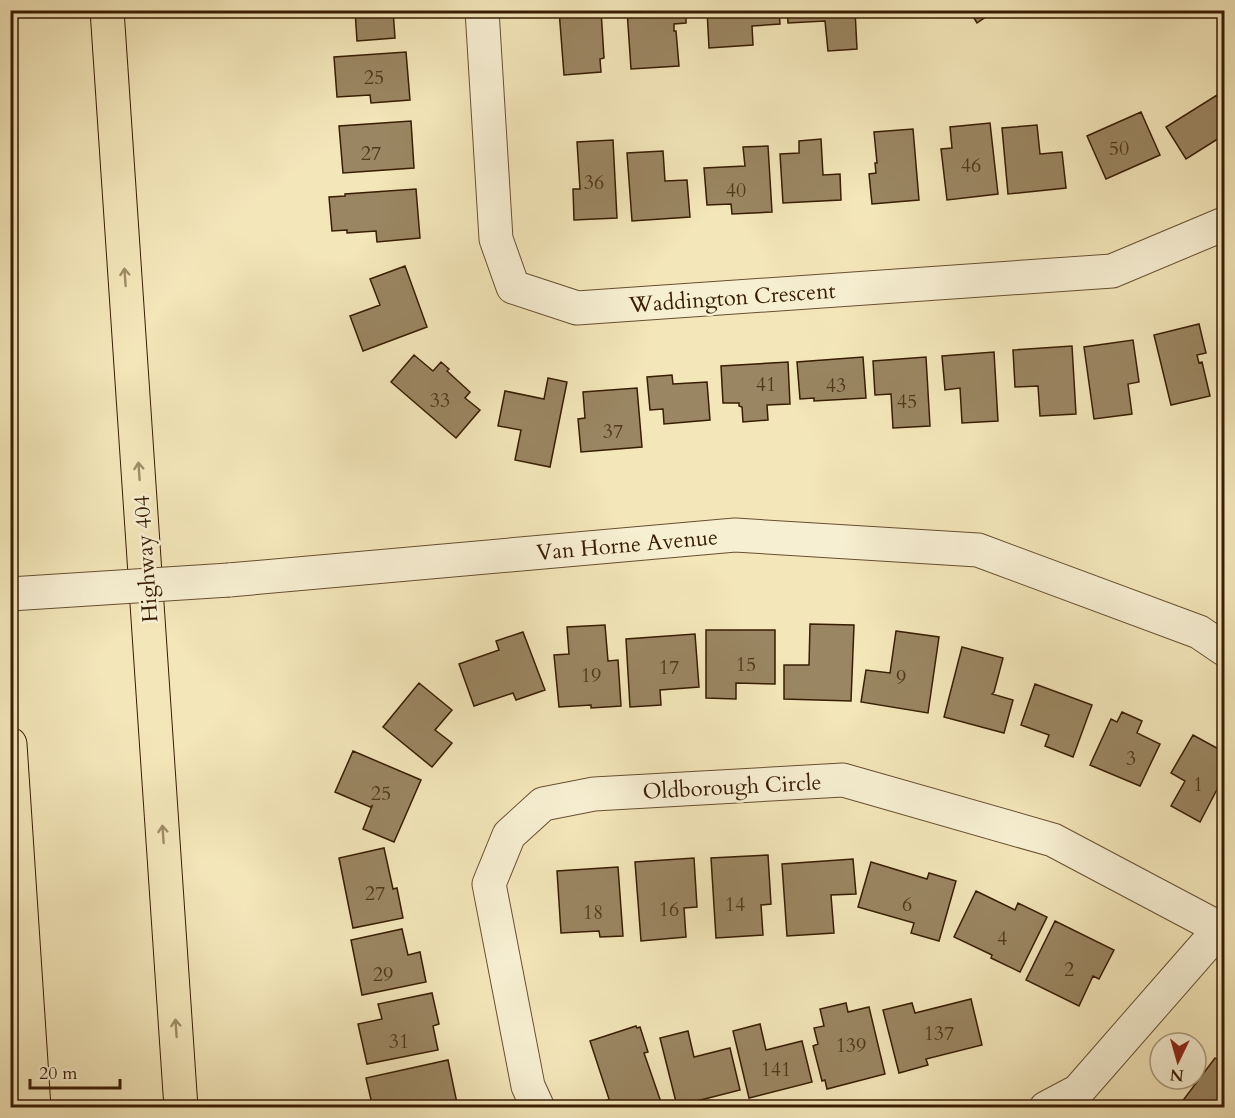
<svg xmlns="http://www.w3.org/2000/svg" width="1235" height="1118" viewBox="0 0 1235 1118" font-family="Cardo,serif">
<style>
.building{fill:#9a8662;stroke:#391d03;stroke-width:1.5}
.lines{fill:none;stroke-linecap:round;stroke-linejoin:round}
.minor-casing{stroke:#684f30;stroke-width:35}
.highway-casing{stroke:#391d03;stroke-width:35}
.minor{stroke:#f7efd2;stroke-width:33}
.highway{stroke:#f3e6b9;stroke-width:33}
.minor-bridge-casing{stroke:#684f30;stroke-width:35;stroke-linecap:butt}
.minor-bridge{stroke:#f7efd2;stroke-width:33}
.oneway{stroke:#9f8c67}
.labels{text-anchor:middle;stroke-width:5;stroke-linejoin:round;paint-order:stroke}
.number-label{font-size:20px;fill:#51371b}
.street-label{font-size:22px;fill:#391d03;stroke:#f7efd2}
</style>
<rect width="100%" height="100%" fill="#f3e6b9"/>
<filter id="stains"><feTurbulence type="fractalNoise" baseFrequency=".00333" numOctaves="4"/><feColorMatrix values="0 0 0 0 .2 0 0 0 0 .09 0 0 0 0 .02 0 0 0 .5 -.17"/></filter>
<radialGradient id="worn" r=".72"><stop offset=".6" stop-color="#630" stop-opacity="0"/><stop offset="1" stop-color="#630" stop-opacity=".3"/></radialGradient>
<path class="building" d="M355,10H393L395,38L357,41Z
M559,10H601L604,58L600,59L601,72L564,75Z
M627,10H686V23L674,24V31H676L679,66L631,69Z
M707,10H779L780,24L752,26L753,45L709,48Z
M787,10H855L857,49L828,51L825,21L788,23Z
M969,10H996L977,23Z
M406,52L410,100L371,103L370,95L337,97L334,57Z
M1217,95L1224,107V135L1186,159L1166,127Z
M1141,112L1160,155L1106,179L1087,136Z
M411,121L414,168L343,173L339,126Z
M990,123L998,194L947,200L941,149L952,148L950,127Z
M1037,125L1040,154L1062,152L1066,188L1008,194L1002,128Z
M913,129L919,200L872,204L869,174L876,173L875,163H877L874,132Z
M821,139L823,175L840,174L841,200L783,203L780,154L799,153V141Z
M613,140L617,218L574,220L573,189H580L577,142Z
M768,146L772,212L732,214L731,204L707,205L704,168L745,166L743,147Z
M663,151L665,181L687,180L690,217L632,221L627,153Z
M416,189L420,238L377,242L376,231L347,233V230L332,231L329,197L345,196V194Z
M405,266L427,327L363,351L350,316L380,305L370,279Z
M1199,324L1206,353L1197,355L1199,363L1202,362L1210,396L1171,405L1154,335Z
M1133,340L1139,382L1128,384L1132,414L1094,419L1084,347Z
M1072,346L1076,414L1040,416L1038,386L1015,387L1013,350Z
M994,352L998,421L962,423L960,388L945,390L942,356Z
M414,355L433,371L441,362L449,369L447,371L470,392L465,398L480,410L456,438L391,382Z
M863,357L866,398L814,401V398L800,399L797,362Z
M926,357L930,426L893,428L891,394L875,395L873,361Z
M788,362L790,404L767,405L768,420L743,422L742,407L739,406V403H723L721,366Z
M672,375L673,384L707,382L710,420L664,424L663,409L650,410L647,377Z
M548,378L567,382L550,467L515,460L521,430L498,426L505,391L544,399Z
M637,388L642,447L581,452L578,419L585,418L583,392Z
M810,624L854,625L851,701L784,699V665H809Z
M605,625L608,661L618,660L621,706L591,708V705L559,707L554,655L569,654L567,627Z
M706,630H775V684L736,683V699L706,698Z
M896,631L939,637L928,713L861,702L866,670L890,673Z
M523,632L545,690L516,700L513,693L474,706L459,664L499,650L496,641Z
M695,634L699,687L660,690L661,705L630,707L626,639Z
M962,647L1003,658L994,692L992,694L1013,700L1004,733L944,717Z
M419,683L452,710L435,730L452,743L432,767L383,727Z
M1035,684L1092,705L1073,757L1045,746L1049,735L1021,725Z
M1122,712L1142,721L1137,733L1160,744L1140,786L1090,765L1111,719L1117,722Z
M1193,735L1224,752V776L1200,822L1171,806L1185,781L1171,773Z
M353,751L421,780L394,842L363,829L372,806L370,807L335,792Z
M384,848L393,889L397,888L403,918L353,928L339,858Z
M768,855L771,904L761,905L763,935L716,938L711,858Z
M694,858L697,907L684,908L686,937L641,941L635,862Z
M853,859L856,894L831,895L834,933L787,936L782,864Z
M871,862L927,879L929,873L956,881L939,941L911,933L914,923L858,907Z
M618,867L623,936L600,937L599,931L561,933L557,871Z
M976,891L1015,910L1018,903L1047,917L1020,972L991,958L992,955L954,937Z
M1055,921L1114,950L1099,979L1093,976L1079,1006L1026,980Z
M402,929L408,955L420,952L426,982L362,995L351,940Z
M432,993L439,1024L433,1026L438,1050L367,1064L358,1024L382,1019L378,1004Z
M971,999L982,1045L926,1059L928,1065L899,1073L883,1010L912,1003L915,1013Z
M846,1003L848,1012L869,1007L885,1074L827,1089L825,1080L822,1081L813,1046L818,1044L814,1028L824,1026L820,1009Z
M760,1024L766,1050L802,1041L812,1082L749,1098L733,1031Z
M636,1026L637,1028L640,1027L648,1052L644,1053L663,1108H609L607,1100L609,1099L590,1041Z
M688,1031L694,1057L730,1048L740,1090L677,1106L660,1038Z
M1215,1058L1224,1064V1108L1178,1107Z
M448,1060L458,1108H373L366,1078Z"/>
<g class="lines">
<g class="minor-casing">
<path id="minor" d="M482,10L496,239L513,287L577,308L1112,271L1224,224
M229,580L735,535L978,550L1199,632L1224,649
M538,1108L528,1086L489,884L509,835L543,804L594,794L843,780L1053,840L1221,929
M1046,1108L1078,1091L1224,924"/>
</g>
<g class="highway-casing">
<path id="highway" d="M107,10L181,1108
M10,744L34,1108"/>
</g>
<use href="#minor" class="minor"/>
<use href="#highway" class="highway"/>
<g class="minor-bridge-casing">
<path id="minor-bridge" d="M10,594L229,580"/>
</g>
<use href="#minor-bridge" class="minor-bridge"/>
</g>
<defs><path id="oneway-shaft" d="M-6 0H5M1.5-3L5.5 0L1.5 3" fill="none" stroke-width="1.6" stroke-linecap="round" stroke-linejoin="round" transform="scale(1.5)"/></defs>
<g class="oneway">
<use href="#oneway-shaft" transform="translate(125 277) rotate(-94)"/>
<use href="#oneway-shaft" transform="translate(139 471) rotate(-94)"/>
<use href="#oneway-shaft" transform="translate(163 834) rotate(-94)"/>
<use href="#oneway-shaft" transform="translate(176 1028) rotate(-94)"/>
</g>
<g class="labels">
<g class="number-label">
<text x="374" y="84">25</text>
<text x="1119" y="155">50</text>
<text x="371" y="160">27</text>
<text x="971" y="172">46</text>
<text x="594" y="189">36</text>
<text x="736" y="197">40</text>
<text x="766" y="391">41</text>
<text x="836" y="392">43</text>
<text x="440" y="407">33</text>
<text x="907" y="408">45</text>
<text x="613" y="438">37</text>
<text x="746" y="671">15</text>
<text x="669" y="674">17</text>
<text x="591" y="682">19</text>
<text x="901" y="684">9</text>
<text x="1131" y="765">3</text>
<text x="1198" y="791">1</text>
<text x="381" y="800">25</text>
<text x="375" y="900">27</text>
<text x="735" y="911">14</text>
<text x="907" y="911">6</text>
<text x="669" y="916">16</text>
<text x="593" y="919">18</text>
<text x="1002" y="945">4</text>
<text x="1069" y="976">2</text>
<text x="383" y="981">29</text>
<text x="939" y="1040">137</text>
<text x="399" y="1048">31</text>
<text x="851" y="1052">139</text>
<text x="776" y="1076">141</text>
</g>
<g class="street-label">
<text transform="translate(732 297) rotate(-4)" y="8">Waddington Crescent</text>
<text transform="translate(627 544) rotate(-5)" y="8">Van Horne Avenue</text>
<text transform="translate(145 559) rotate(-94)" y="8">Highway 404</text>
<text transform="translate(732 786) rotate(-3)" y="8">Oldborough Circle</text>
</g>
</g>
<rect width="1235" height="1118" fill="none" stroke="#f3e6b9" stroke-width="36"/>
<rect x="12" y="12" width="1211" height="1094" fill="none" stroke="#391d03" stroke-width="3"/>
<rect x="18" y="18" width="1199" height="1082" fill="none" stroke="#391d03" stroke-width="1.5"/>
<g transform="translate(1178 1061) rotate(185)"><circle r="28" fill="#f7efd2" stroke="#ab9b7f" stroke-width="1.5"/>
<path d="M0-4.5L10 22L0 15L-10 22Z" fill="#8f2418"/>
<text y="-9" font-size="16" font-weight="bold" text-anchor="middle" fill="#391d03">N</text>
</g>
<path d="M30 1079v9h90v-9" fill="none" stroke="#391d03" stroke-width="3"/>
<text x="39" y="1079" font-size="18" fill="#391d03" stroke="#f7efd2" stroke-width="4.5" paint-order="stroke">20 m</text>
<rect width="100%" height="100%" filter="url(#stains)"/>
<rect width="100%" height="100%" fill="url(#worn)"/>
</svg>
